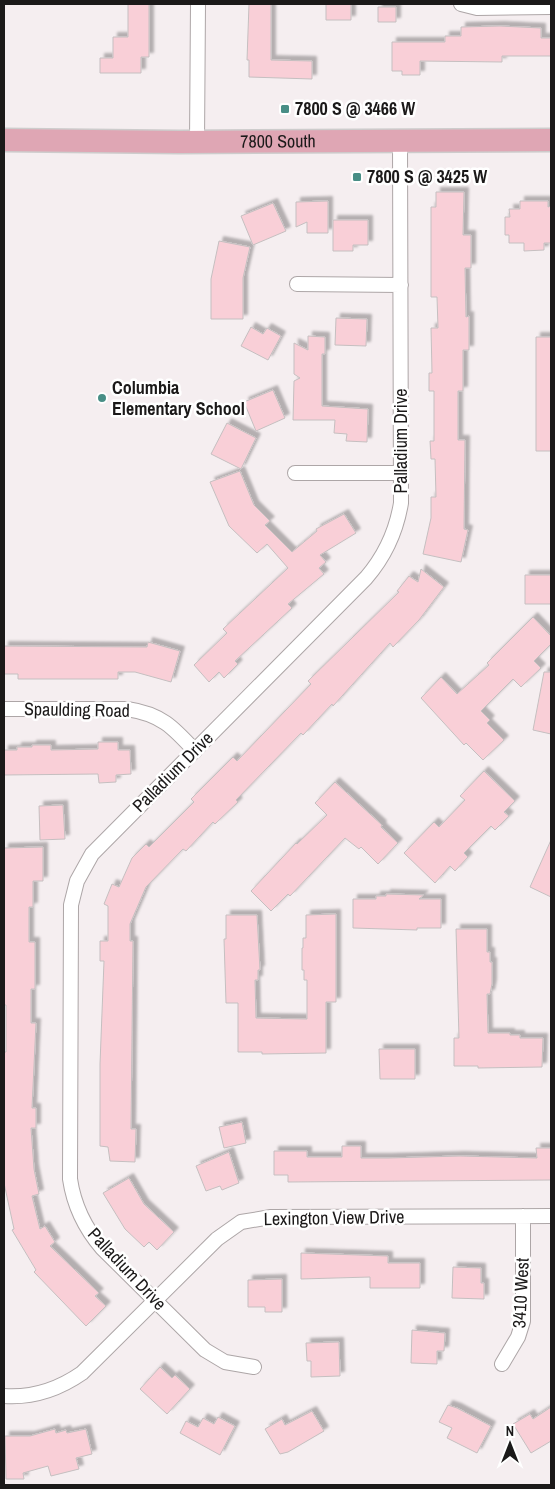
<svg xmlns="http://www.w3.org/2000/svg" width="555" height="1489" viewBox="0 0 555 1489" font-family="'Archivo Narrow',sans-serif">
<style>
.building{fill:#f9cfd7;stroke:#c5bfc0;filter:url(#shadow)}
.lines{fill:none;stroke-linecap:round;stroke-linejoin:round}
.street-casing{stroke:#ada6a7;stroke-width:16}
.primary-casing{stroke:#cdcccc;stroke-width:25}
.street{stroke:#fff;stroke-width:14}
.primary{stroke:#dfa6b4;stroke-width:22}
.poi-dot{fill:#488e86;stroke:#fff;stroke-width:2}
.labels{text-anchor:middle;stroke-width:5;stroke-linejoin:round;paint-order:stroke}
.poi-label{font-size:18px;font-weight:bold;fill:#1b1919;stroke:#fff;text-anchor:start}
.street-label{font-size:18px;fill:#1b1919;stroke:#fff}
</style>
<defs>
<filter id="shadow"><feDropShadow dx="4.5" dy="-4.5" stdDeviation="1" flood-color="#0004"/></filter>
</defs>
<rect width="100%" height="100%" fill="#f5eef0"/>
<path class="building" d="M128,4H149V57H141V73H100V58H113V37H128Z
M249,4H271V60L312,61V79L249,77V60H247Z
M326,4H351V20H326Z
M378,7H396V22H378Z
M500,26L541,28V38H551V56H502V62L420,61V75H402V71H392V42H445V36H461V27Z
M436,192H464L463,235H471V268H465L466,317L469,316V350H463V391H458V440H465L464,529L468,530L461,562L423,554L431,518V497H436L435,459H431L430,441H434V391H429V373H432L431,328H438L437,297H431V207H436Z
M328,201V233H307V222L296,227V202Z
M520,201H548V207L551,206V243H544V250L524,251V243H509V235H505V217H510L509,209H520Z
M273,203L286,231L253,245L241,216Z
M333,220H368V245H353V251H333Z
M219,241L250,247L243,278V319H211V279Z
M336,318L367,319L366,346L335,345Z
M251,327L263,334L267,328L281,336L268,360L241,346Z
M308,336L325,337V354H322V406L368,409L367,442L346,441L347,434L334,433L335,420H293L294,381L300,378L294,374V343L308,350Z
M536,337H551V451H536Z
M273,390L285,418L256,431L244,402Z
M227,423L256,438L241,469L211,454Z
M240,471L254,505L270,521L265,525L292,552L317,531L316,529L344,514L356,533L320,555L326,562L319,568L324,574L288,604L292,608L235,661L238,664L224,678L219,672L209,682L194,665L227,633L223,629L288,568L267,544L257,553L229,526L210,482Z
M421,569L444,587L419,620L393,647L390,643L333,706L332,704L303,735L301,733L236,800L238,802L215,824L213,822L186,851L183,849L146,887L130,924V941H133L131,1129H136L135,1162L110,1161L108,1147L100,1146V1064L104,961H100V941H108V906L104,904L112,884L119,887L132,858L146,844L149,847L194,802L191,799L233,757L237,761L311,684L308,681L399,592L397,591L409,576L418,582Z
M525,575H551V604H525Z
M533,617L551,636V644L534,661L541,668L521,687L513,679L481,711L490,720L487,723L504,740L483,760L466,743L464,745L421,698L441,677L457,694L489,665L487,663Z
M148,642L180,651L171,682L135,672H118V679H18V674H4V646L147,647Z
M544,672H551V734L533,730Z
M98,742H118V750H130L131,774L116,775V782L99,783L98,774L4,775V750H17V747H32V745H51V750L98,749Z
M484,771L515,801L504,812L509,816L495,830L491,826L464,853L468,857L455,871L450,866L435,883L404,853L434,822L439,827L465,800L460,796Z
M335,782L382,825L381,827L398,843L378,864L361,847L359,849L345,838L290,896L288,894L271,911L251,891L296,843L297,844L327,815L315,803Z
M63,805L65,839L40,840L39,806Z
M551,840V897L530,887Z
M43,847V881H33V907H29V942H35V989H31V1023H36L32,1108H36V1128H31L34,1169L39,1194L32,1196L40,1229L45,1226L55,1242L50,1246L99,1293L95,1296L106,1306L86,1326L34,1272L36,1270L12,1230L14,1229L4,1183V1052H6V1005H4V848Z
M386,894L424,895L419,899H441V928H417V930L353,928V899H376V896H386Z
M336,914V1002H326V1053L262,1054V1052H238V1003H226L224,939H226V915H257L260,970H258V980H255L256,1018L307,1019V980H304V970H302V948H303V938H306V915Z
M456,929H487V952H490V962H492V984L490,994H487L488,1033H510V1035H520V1038H543L542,1067L478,1068V1066H454V1038H459Z
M379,1049H415V1079H380Z
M242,1122L246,1143L224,1148L219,1127Z
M342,1146H361V1158H388L460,1156L537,1158L536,1148H551V1180L288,1182V1175H274V1151H307V1157H342Z
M229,1152L239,1183L222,1190L220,1186L206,1191L196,1166Z
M129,1178L144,1204L174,1232L157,1250L149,1242L144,1247L125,1229L103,1193Z
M301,1253L388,1256V1263H420V1288H370V1277L301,1279Z
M453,1267L481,1268V1283H484V1299L452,1298Z
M282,1279V1312H265V1307H248V1280Z
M412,1330L445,1333L444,1351H437V1364L411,1363Z
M339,1342L340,1376L311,1377V1361H307L306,1343Z
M160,1367L172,1378L175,1375L190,1389L167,1414L140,1389Z
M448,1405L457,1408L491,1426L477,1453L447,1438L452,1428L439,1422Z
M551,1407V1441L531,1453L513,1424L530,1414L533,1419Z
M312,1411L324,1431L288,1452L280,1454L265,1429L282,1419L285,1425Z
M218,1417L235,1426L220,1455L180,1433L186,1421L198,1427L203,1418L214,1424Z
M55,1429L56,1433L66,1430L67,1433L86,1429L92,1454L76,1458L79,1469L51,1476L48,1466L23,1473L24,1479H6L5,1436H30Z"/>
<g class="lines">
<g class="street-casing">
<path id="street" d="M461,4L477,8L551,7
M197,142L198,4
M297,284L401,285
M295,473H401
M4,709H127C161,714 173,727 195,751
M502,1364L518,1337L523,1321V1216
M254,1367L225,1362L205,1350L102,1248C84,1227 74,1206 70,1179L71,905L77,881L92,854L366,578C385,556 396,533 401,503L400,141
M4,1396C33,1398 59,1389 82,1373L217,1239L241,1222L271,1217L551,1216"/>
</g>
<g class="primary-casing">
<g id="primary">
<path id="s1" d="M4,140L179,142L551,140"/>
</g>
</g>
<use href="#street" class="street"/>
<use href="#primary" class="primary"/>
</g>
<g class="poi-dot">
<rect x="280" y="104" width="10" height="10" rx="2.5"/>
<rect x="352" y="172" width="10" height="10" rx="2.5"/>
<circle cx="102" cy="398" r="5"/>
</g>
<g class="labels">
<g class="poi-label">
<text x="295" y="115">7800 S @ 3466 W</text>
<text x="367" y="183">7800 S @ 3425 W</text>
<text x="112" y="394">Columbia<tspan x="112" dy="21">Elementary School</tspan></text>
</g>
<g class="street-label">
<text dy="6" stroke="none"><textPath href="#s1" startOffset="274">7800 South</textPath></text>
<text transform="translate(401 441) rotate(-90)" y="6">Palladium Drive</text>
<text transform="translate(77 710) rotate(1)" y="6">Spaulding Road</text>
<text transform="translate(173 772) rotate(-45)" y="6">Palladium Drive</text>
<text transform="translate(334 1218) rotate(-1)" y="6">Lexington View Drive</text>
<text transform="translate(127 1269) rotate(47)" y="6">Palladium Drive</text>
<text transform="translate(521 1293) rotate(-87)" y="6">3410 West</text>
</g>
</g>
<rect width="555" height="1489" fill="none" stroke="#1b1919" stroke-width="10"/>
<g transform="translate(510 1444)" stroke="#ffffff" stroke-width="4" paint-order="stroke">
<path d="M0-4L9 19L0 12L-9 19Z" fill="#1b1919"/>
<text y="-8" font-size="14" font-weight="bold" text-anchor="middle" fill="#1b1919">N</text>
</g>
</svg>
